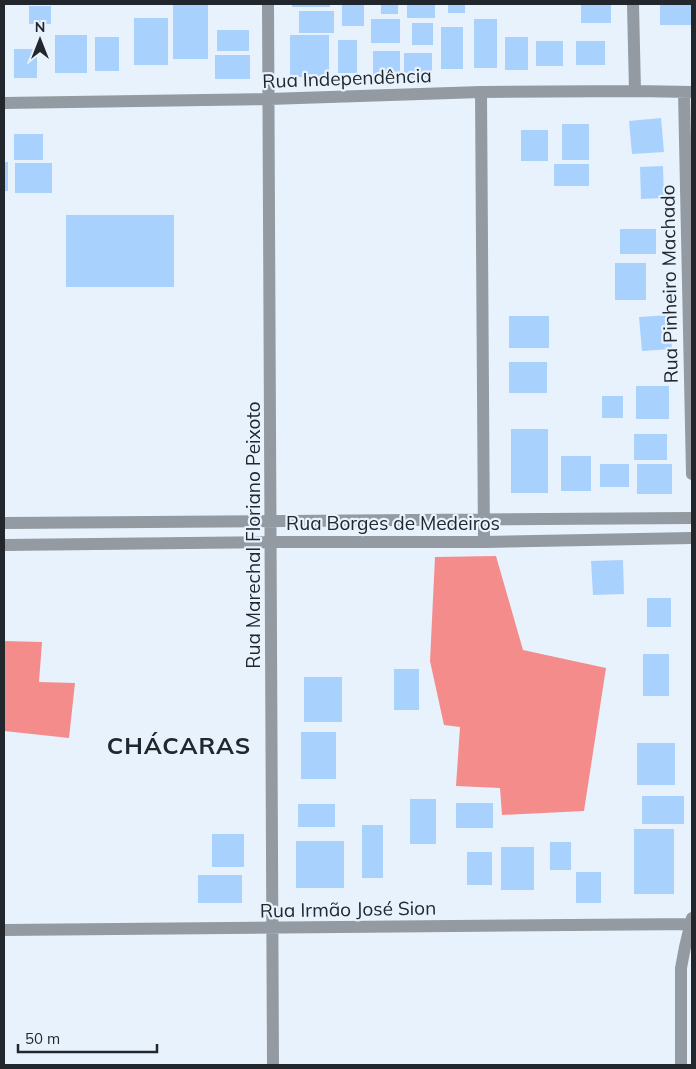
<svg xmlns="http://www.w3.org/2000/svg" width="696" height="1069" viewBox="0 0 696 1069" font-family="Mulish,sans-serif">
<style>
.forest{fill:#f48c8c}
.building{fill:#a9d1fe}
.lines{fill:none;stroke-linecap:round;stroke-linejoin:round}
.minor{stroke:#939aa1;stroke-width:12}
.labels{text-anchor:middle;stroke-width:4.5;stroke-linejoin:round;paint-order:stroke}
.street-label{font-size:19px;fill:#21272d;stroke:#e8f2fd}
.district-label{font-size:24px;font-weight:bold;letter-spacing:1px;fill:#21272d;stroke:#e8f2fd}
</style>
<rect width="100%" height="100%" fill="#e8f2fd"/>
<path class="forest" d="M496,556L523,650L606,668L584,811L502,815L500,788L456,786L460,727L444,725L430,661L435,557Z
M4,641L42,642L39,682L75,683L69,738L4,731Z"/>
<path class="building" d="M173,4H208V59H173Z
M292,4H330V7H292Z
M342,4H364V26H342Z
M381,4H398V14H381Z
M407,4H435V18H407Z
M448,4H465V13H448Z
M581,4H611V23H581Z
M660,4H692V25H660Z
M29,6H51V24H29Z
M299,11H334V33H299Z
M134,18H168V65H134Z
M371,19H400V43H371Z
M474,19H497V68H474Z
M412,23H433V45H412Z
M441,27H463V69H441Z
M217,30H249V51H217Z
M55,35H87V73H55Z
M290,35H329V77H290Z
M95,37H119V71H95Z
M505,37H528V70H505Z
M338,40H357V73H338Z
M536,41H563V66H536Z
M576,41H605V65H576Z
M14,49H37V78H14Z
M373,51H400V75H373Z
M404,53H432V78H404Z
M215,55H250V79H215Z
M661,118L664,152L632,154L629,121Z
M562,124H589V160H562Z
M521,130H548V161H521Z
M14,134H43V160H14Z
M4,162H8V191H4Z
M15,163H52V193H15Z
M554,164H589V186H554Z
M663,166L664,198L641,199L640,167Z
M66,215H174V287H66Z
M620,229H656V254H620Z
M615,263H646V300H615Z
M670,315L672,349L642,351L639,317Z
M509,316H549V348H509Z
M509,362H547V393H509Z
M636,386H669V419H636Z
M602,396H623V418H602Z
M511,429H548V493H511Z
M634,434H667V460H634Z
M561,456H591V491H561Z
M600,464H629V487H600Z
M637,464H672V494H637Z
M623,560L624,594L593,595L591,561Z
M647,598H671V627H647Z
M643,654H669V696H643Z
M394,669H419V710H394Z
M304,677H342V722H304Z
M301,732H336V779H301Z
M637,743H675V785H637Z
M642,796H684V824H642Z
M410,799H436V844H410Z
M456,803H493V828H456Z
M298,804H335V827H298Z
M362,825H383V878H362Z
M634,829H674V894H634Z
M212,834H244V867H212Z
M296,841H344V888H296Z
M550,842H571V870H550Z
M501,847H534V890H501Z
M467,852H492V885H467Z
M576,872H601V903H576Z
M198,875H242V903H198Z"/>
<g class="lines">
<path class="minor" d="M268,4L273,1065
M633,4L635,91
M481,92L484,542
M684,92L692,474
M4,103L269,99L481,92L635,91L692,92
M4,523L692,518
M4,545L271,542H484L692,538
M4,930L692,924
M681,1065V968L685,947L692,918"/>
</g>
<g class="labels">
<g class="street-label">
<text transform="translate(347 78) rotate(-2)" y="7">Rua Independência</text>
<text transform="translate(669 284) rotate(-91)" y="7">Rua Pinheiro Machado</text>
<text x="393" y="530">Rua Borges de Medeiros</text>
<text transform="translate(253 535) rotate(-90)" y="7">Rua Marechal Floriano Peixoto</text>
<text transform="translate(348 909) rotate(-1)" y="7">Rua Irmão José Sion</text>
</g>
<g class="district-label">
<text x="179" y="754">CHÁCARAS</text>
</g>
</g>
<rect width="696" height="1069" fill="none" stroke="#21272d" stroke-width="10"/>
<g transform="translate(40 40)" stroke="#e8f2fd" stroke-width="4" paint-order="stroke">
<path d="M0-4L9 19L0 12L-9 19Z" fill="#21272d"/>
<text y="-8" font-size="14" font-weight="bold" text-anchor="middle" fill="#21272d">N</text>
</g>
<path d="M18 1044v8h139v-8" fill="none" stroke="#21272d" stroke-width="2.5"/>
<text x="25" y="1044" font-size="15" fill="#21272d" stroke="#e8f2fd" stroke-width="4" paint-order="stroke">50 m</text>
</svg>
